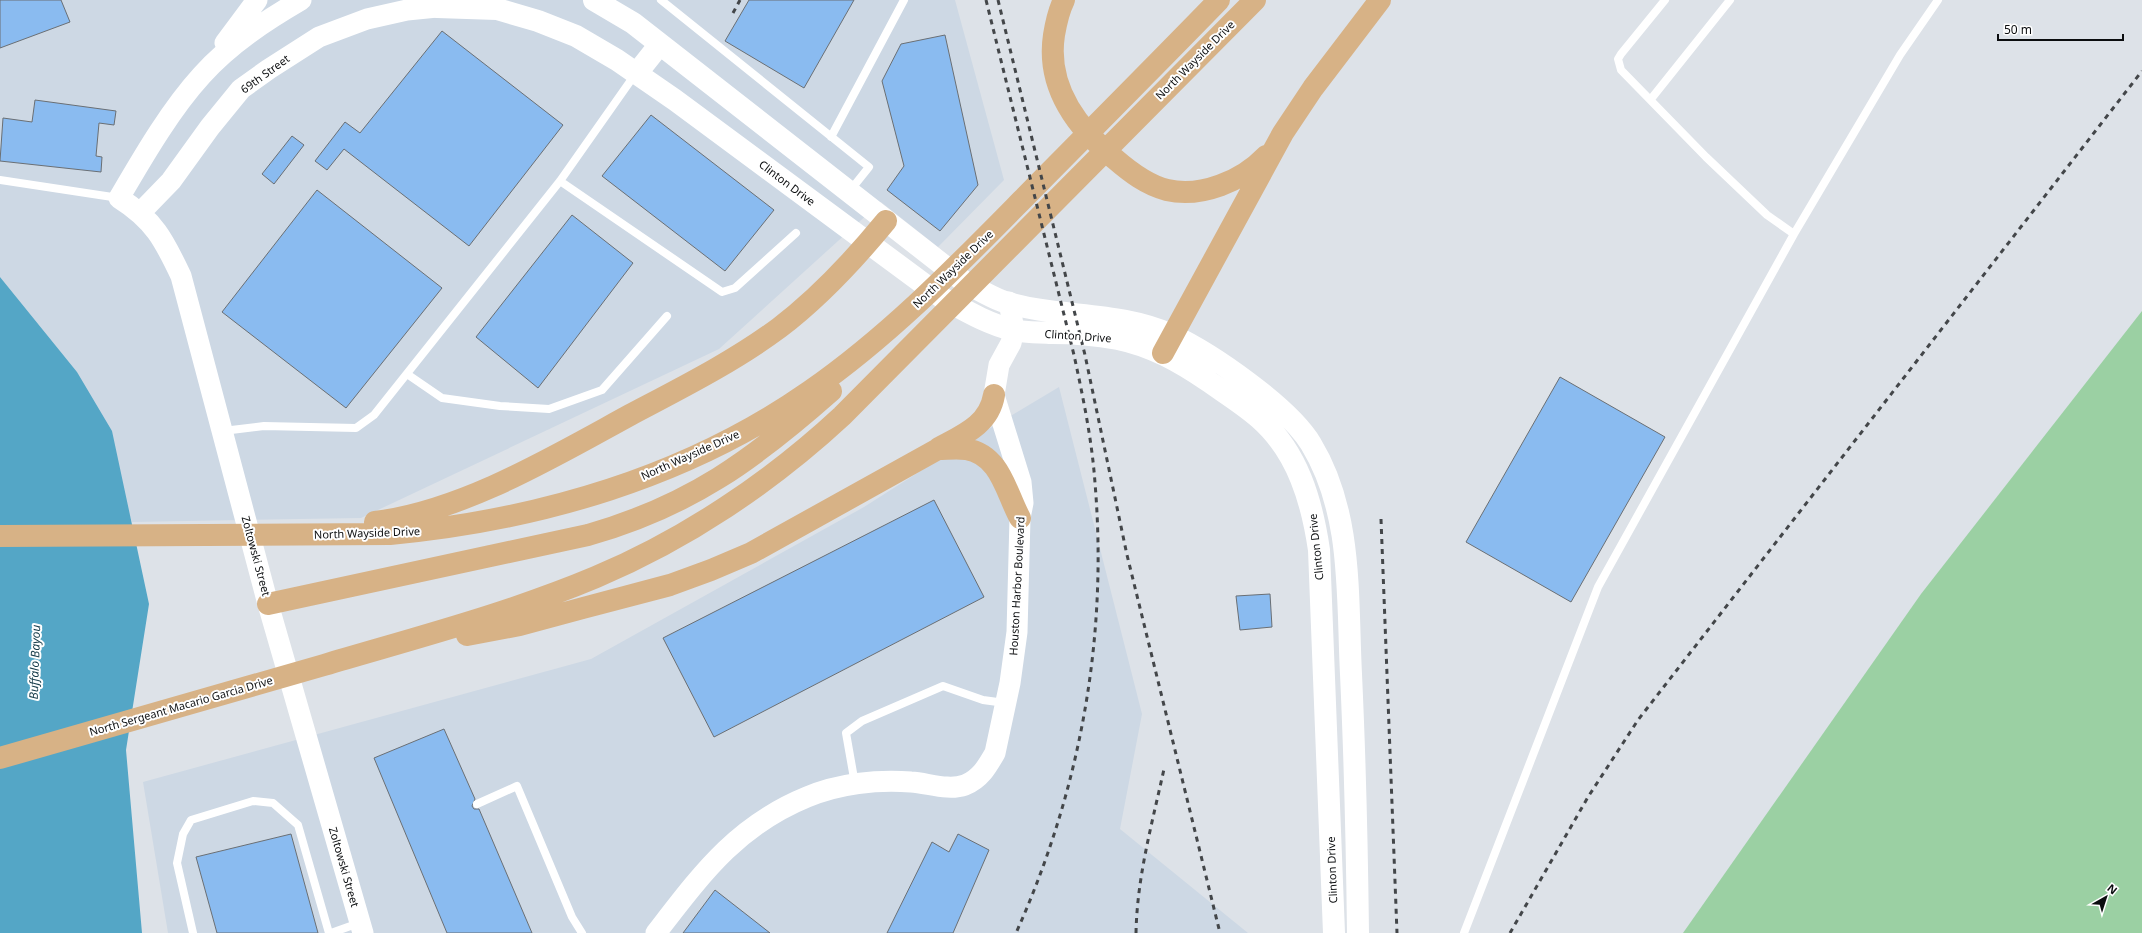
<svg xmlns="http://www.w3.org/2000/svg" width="2142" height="933" viewBox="0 0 2142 933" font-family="'Noto Sans',sans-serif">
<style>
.built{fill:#cdd8e4}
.green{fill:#9bd0a3}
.water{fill:#54a6c6}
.building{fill:#8abbf0;stroke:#6a6f74}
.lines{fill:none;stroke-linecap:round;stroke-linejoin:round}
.service{stroke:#fff;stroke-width:8}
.tertiary{stroke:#fff;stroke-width:21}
.secondary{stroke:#fff;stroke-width:22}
.primary{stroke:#d7b286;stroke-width:22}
.rail{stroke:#434649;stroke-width:3;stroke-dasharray:5 5;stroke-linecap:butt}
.labels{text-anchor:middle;stroke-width:4;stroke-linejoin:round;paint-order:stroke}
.street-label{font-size:11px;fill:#0b0d0f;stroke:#fff}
.water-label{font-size:12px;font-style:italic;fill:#173c4a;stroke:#fff}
</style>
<rect width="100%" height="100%" fill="#dde2e8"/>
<path class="built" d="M0,0H955L1004,180L938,247L881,202L719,349L361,518L132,522L77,372L0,277Z
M1059,387L1142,714L1120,829L1248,933H168L143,782L591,659L864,507L952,451Z"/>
<path class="green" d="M2142,311V933H1683L1921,594Z"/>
<path class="water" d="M0,277L77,372L112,431L149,604L126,750L142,933H0Z"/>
<path class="building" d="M0,0H61L70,22L0,48Z
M749,0H854L804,88L725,41Z
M442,31L563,125L469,246L344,149L327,170L315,161L345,122L360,133Z
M945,35L978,185L940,231L887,190L904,166L882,81L901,44Z
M35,100L116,111L114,125L99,123L96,156L102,157L101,172L0,161L3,118L32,122Z
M651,115L774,210L725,271L602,176Z
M292,136L304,145L274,184L262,174Z
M317,190L442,288L346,408L222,312Z
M572,215L633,263L538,388L476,337Z
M1560,377L1665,437L1571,602L1466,542Z
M934,500L984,597L714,737L663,638Z
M1270,594L1272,627L1240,630L1236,596Z
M444,729L475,799L472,806L474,809H479L532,933H447L374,758Z
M291,834L318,933H217L196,857Z
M958,834L989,850L953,933H887L932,842L949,852Z
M715,890L770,933H683Z"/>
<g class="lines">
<path class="service" d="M661,0L869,167L849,192
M1665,0L1621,54L1618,59L1621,70L1706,157L1767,215L1794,234
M1651,99L1730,0
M831,137L904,0
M0,180L119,198
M560,181L722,292L735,288L796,233
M407,374L442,398L500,406L549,409L602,390L667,316
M223,431L264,426L356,428L374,415L560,181L636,73
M855,784L846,733L862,721L943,686L983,700L1005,703
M477,804L517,786L572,917L582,933
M193,933L177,863L183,834L191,820L253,801L273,803L298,825L329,933
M331,933L359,923
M1464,933L1598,587L1794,234L1900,55L1938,0"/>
<path class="tertiary" d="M301,0C265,21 230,44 202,75C170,110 143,157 119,198C154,220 164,240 181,276L268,604L363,933
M225,43L257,0
M140,213L171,181L210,127L241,89L269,69L319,37L367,19L407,10L437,7
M656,933C701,875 736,826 807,797C838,784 877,779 911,782C928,783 948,791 965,785C980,779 987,767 995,753L1010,683L1017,632L1020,518L1023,503L1021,482L994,395L999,365L1011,343L1014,330L1009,302"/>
<path class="secondary" d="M436,0L437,7L497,9L538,21L576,36L617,60L675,100L944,299C966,311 988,324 1013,330C1026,333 1039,332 1052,333C1074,333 1096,335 1118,339C1152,346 1180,362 1208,381C1225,393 1243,404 1259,418C1298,452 1312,502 1319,550L1334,933
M594,0L633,23L966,283C978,289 989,296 1002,301C1057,319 1117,310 1172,335C1212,354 1289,407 1311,444C1353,513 1347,596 1351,674C1355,761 1357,847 1358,933
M637,73L660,44"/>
<path class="primary" d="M1064,0C1059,10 1056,23 1054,35C1046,87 1077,128 1115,159C1130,172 1147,185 1167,190C1201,198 1242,181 1266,156
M1163,353L1283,133L1313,88L1380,0
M939,448C963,435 989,425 994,395
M375,522C463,511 553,457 630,415C681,388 733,362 779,328C820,297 854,260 886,221
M0,536L390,534C539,520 687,477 810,391C889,336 955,268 1022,200C1088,133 1154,67 1219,0
M268,604L588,535C690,506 753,460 831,391
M467,635L520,625L583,608L670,585L711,570L751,553L938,449C947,449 957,448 966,449C1001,455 1006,493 1020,518
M0,758C108,727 216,696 324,665C415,638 508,614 596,577C686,539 771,482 842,416L1255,0"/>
<path class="rail" d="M986,0L1074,355C1083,397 1092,440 1095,483C1108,638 1080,791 1016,933
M998,0L1085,355L1127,555L1220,933
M733,13L740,0
M1381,519L1397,933
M1136,933C1137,877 1152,824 1164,769
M1510,933L1588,797L1638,720L2142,71"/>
</g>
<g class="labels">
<g class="street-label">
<text transform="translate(1195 60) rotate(-45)" y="4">North Wayside Drive</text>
<text transform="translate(265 74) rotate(-36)" y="4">69th Street</text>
<text transform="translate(787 183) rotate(37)" y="4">Clinton Drive</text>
<text transform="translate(953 269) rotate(-44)" y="4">North Wayside Drive</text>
<text transform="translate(1078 336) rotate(4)" y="4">Clinton Drive</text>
<text transform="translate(690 455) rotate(-24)" y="4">North Wayside Drive</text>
<text transform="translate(367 533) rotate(-2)" y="4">North Wayside Drive</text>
<text transform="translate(1316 547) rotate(-96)" y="4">Clinton Drive</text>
<text transform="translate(256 556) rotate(75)" y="4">Zoltowski Street</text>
<text transform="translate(1017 586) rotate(-87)" y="4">Houston Harbor Boulevard</text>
<text transform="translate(181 706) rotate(-16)" y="4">North Sergeant Macario Garcia Drive</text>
<text transform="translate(344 867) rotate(74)" y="4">Zoltowski Street</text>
<text transform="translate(1332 870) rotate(-92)" y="4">Clinton Drive</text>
</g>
<g class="water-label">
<text transform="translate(35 662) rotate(-88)" y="4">Buffalo Bayou</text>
</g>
</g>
<g transform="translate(2106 897) rotate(39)" stroke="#ffffff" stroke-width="3" paint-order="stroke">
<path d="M0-3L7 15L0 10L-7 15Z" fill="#0b0d0f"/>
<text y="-6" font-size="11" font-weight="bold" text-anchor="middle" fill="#0b0d0f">N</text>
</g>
<path d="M1998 34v6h125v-6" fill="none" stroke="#0b0d0f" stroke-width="2"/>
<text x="2004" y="34" font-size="12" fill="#0b0d0f" stroke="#ffffff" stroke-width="3" paint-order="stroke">50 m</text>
</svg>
